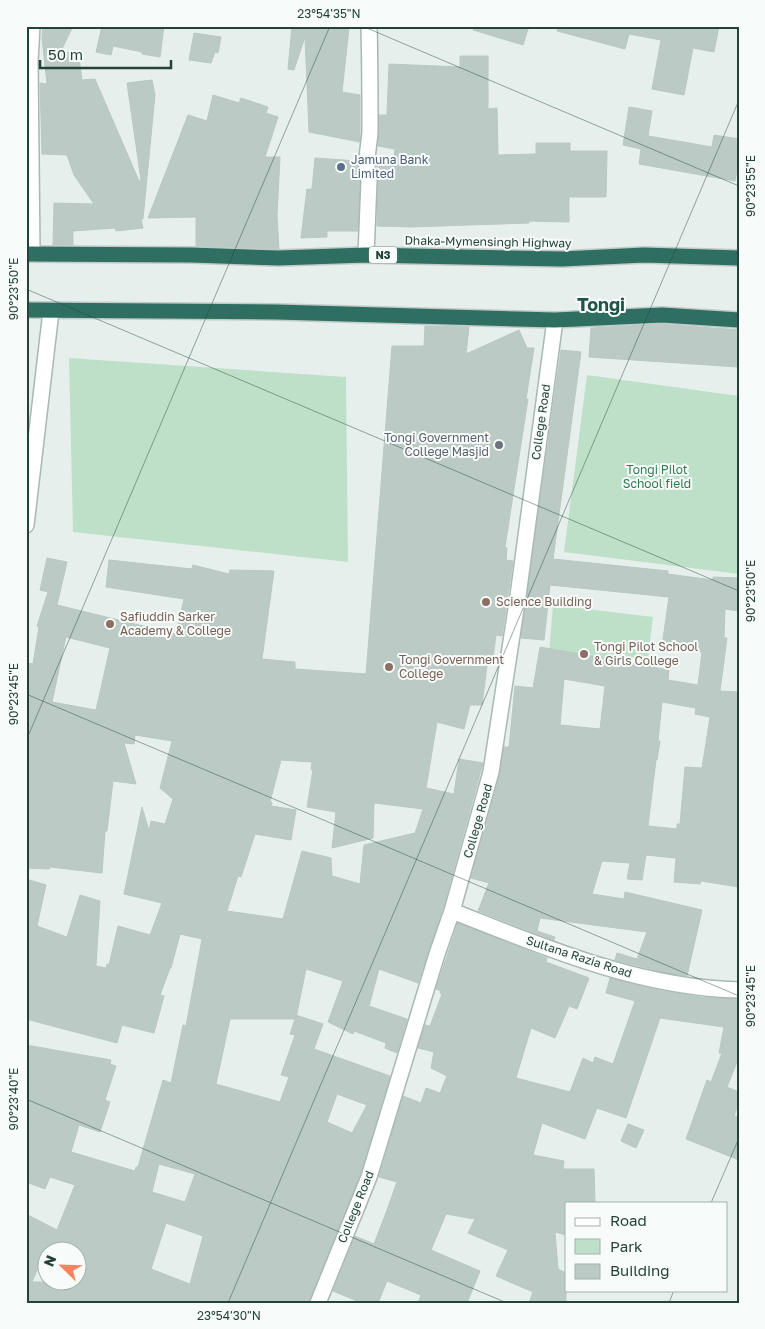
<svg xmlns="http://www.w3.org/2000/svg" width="765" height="1329" viewBox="0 0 765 1329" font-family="'Golos Text',sans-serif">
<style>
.green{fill:#bfe0c8}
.building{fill:#bbcac4;stroke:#b8c9c2;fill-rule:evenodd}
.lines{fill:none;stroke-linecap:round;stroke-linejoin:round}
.minor-casing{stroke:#a8b8b2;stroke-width:18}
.highway-casing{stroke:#c2cac8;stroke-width:18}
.minor{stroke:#fff;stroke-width:15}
.highway{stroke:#2f6f62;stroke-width:15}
.ticks{fill:none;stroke:#24423a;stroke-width:1;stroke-opacity:0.45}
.service-dot{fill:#5c6f8a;stroke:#f7fbf9;stroke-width:2}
.worship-dot{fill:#6b7280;stroke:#f7fbf9;stroke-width:2}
.education-dot{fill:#8d6e63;stroke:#f7fbf9;stroke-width:2}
.labels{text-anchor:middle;stroke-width:4;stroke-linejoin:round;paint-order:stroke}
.shield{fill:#f7fbf9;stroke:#637a73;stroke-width:1}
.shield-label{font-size:11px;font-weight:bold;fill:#24423a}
.service-label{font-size:12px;fill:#4e5e75;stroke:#f7fbf9;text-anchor:start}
.street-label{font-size:12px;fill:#24423a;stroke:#f7fbf9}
.worship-label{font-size:12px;fill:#5b616d;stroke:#f7fbf9;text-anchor:end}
.park-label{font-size:12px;fill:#2d7a4b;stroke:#f7fbf9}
.education-label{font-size:12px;fill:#785e54;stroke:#f7fbf9;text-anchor:start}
.district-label{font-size:18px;font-weight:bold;fill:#1f5548;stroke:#f7fbf9}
.neatline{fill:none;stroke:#24423a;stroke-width:2}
.ticks-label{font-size:12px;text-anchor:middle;fill:#24423a}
</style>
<rect width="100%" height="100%" fill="#e6efeb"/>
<path class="green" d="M69,358L346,377L348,562L73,532Z
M587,375L739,396V574L564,552Z
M553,605L653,617L648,658L623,657L621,673L548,665Z"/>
<path class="building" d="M43,26H73L60,53L78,51L82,80L95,79L139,181L141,180L127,83L152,80L155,95L143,219H141L143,228L116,231L115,228L73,231V245H53L54,203L94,204L74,175L67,155L42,154L40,83L47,84L42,38Z
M102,26H164L160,57L142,54V52L113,46L111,55L96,52Z
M292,26L349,28L342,92L360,95V142L309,132L305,37L294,70L288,69Z
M474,26H529L523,45L473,30Z
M558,26H663L677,29L678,26H719L714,52L693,48L684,95L652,89L661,40L629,34L625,49L557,31Z
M194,33L221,37L218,53L215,52L211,63L189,60Z
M460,56H488V109L497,108L498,155L536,154V143H570V151H607L606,197H569V222L529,221V223L410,227L377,226L378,181L376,163L393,164L395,149L378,146L379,115H387L389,64L460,67Z
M213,95L239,103L241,98L268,107L266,113L278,117L265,157H280L277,216L279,249L196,246V217L148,218L188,115L207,121Z
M629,107L652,111L648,136L712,147L714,135L739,139V160L735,181L639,164L641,149L623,145Z
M315,158L358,161L360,182L358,231H327V237L301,238L307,189H312Z
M661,324L739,330L738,367L589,357L591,328Z
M425,326L469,327L466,354L519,330L527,348H534L526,399H528L505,547L507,548L506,560L513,561L502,636L496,635L493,659L488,658L482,705H470L464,729L437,722L426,788L454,794L459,759L483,763L443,908L418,983L379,969L369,1006L407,1019L397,1053L385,1048L386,1043L354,1031L353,1034L328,1022L343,981L306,969L296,1018V1015L323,1024L314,1049L390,1076L361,1172L309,1303H26V1214L57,1230L75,1185L50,1177L45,1189L26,1182V1045L111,1060L110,1064L116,1066L105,1100L110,1102L100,1132L79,1125L71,1152L135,1171L136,1167H138L163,1080L171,1083L183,1025L186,1026L202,939L180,934L171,968H170L160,995L164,996L154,1033L122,1025L117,1043L26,1019V879L46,885L37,926L67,937L80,895L100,901L96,966L106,968L107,964L109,965L118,926L150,935L162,903L124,894L142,807L149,831L151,821L165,824L173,799L160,788L172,741L135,735L134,744L124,743L136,784L113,781L107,831H105L102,873L50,867L49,869L26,868V663L33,664L39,627L37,626L48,592L40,590L47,558L67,562L57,605L176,634L184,599L106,587L109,560L192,569L193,565L229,574L230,570L274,571L262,659L295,662V669L366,674L392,346H424ZM66,637L110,648L96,710L52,702ZM281,760L312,762L311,770H313L307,807L336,812L332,848L373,838L374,803L423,809L415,833L364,845L360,884L332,876L331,858L302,851L283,919L227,911L238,876L241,877L255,834L291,840L296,810L271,806L272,802H270ZM230,1019H295L290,1034L295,1035L281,1075L289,1077L280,1102L216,1084ZM337,1094L367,1105L352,1133L327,1122ZM159,1164L195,1174L185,1202L152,1192ZM166,1223L203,1236L190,1284L151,1269ZM45,1252H78V1282H32Z
M561,350L581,352L553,559L668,571V574L713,580V577L739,578V611L725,609L724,638H727L720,691L739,692V887L701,881L700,884L674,882L676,858L646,855L642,880L627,879L630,863L602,861L592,894L624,899L625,892L702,910L687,976L667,973L615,960L617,953L637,959L647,932L540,918L537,931L555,937L554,940L478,911L489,883L471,878L500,775L504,747H509L515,686L533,688L540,647L669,670L668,680L698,685L702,652L662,646L669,597L550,585L544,640L521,638ZM564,679L605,686L600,729L560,725ZM662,702L696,708L695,714L710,717L702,768L685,767L680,824H677V829L648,826L656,760H657L660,741H658Z
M458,923L547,958L546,962L589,978L577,1009L569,1006L555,1038L531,1028L516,1078L570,1092L583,1058L593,1063L595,1057L613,1064L635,1001L606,993L610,978L663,991L700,997L739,999V1057L727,1087L739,1092V1102L734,1116L739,1117V1160L686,1139L707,1080L711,1082L722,1053H719L724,1027L660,1018L626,1118L597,1108L585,1139L542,1123L533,1155L564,1161L563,1169H594L595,1203H566V1235L555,1232L558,1269L566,1273V1303H529L533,1292L496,1276L508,1250L468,1233L475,1219L446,1214L431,1250L480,1271L467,1303H418L421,1295L387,1281L378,1303H362L333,1291L355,1236L374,1244L387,1210L397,1182L379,1177L403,1096L421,1103L426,1088L440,1093L447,1076L431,1068L434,1052L418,1048L425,1025L430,1026L442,994L440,993L441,991L436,989Z
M628,1124L644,1130L636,1148L621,1141Z"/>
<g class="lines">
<g class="minor-casing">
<path id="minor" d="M32,254L30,61L32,26
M366,255L369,181C364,163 369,149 370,131C370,96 370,61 369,26
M26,525L51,311
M452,911C544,947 639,988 739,990
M318,1303L369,1177L437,954L452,911L491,772L518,596L555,320"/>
</g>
<g class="highway-casing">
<path id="highway" d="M26,254L191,255L279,258L366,255L562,259L644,255L739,258
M26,310L277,312L555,320L662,315L739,320"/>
</g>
<use href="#minor" class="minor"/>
<use href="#highway" class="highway"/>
</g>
<path class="ticks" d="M362,26L739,186M26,289L739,591M26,694L739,996M26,741L330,26M26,1099L507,1303M711,1203L739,1138M228,1303L739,100M669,1303L674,1290"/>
<circle class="service-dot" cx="341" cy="167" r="5"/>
<circle class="worship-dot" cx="499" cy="445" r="5"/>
<g class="education-dot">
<circle cx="486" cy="602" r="5"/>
<circle cx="110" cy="624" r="5"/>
<circle cx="584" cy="654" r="5"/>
<circle cx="389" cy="667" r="5"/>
</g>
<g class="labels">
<rect class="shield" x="369" y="246.5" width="28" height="17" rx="4"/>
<g class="shield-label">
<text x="383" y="259">N3</text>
</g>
<g class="service-label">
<text x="351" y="164">Jamuna Bank<tspan x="351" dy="14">Limited</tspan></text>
</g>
<g class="street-label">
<text transform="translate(488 242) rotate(1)" y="4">Dhaka-Mymensingh Highway</text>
<text transform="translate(541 422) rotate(-82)" y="4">College Road</text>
<text transform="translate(478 821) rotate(-74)" y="4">College Road</text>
<text transform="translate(579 957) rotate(18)" y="4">Sultana Razia Road</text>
<text transform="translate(356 1207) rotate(-68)" y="4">College Road</text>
</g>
<g class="worship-label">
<text x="489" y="442">Tongi Government<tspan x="489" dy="14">College Masjid</tspan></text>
</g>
<g class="park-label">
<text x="657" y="474">Tongi Pilot<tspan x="657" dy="14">School field</tspan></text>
</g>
<g class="education-label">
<text x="496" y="606">Science Building</text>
<text x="120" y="621">Safiuddin Sarker<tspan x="120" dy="14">Academy &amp; College</tspan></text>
<text x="594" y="651">Tongi Pilot School<tspan x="594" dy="14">&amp; Girls College</tspan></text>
<text x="399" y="664">Tongi Government<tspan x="399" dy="14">College</tspan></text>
</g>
<g class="district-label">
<text x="601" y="311">Tongi</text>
</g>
</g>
<rect width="765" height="1329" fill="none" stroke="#f7fbf9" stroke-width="55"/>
<rect x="565" y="1202" width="162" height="90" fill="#f7fbf9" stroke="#a3b1ad"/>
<rect x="575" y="1218" width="25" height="8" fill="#ffffff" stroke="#a3b1ad"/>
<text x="610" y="1226" font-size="15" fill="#24423a">Road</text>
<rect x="575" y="1239" width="25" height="15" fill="#bfe0c8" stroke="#a3b1ad"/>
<text x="610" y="1252" font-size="15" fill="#24423a">Park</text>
<rect x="575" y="1264" width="25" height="15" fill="#bbcac4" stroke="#a3b1ad"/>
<text x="610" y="1276" font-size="15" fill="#24423a">Building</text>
<g transform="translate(62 1266) rotate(293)"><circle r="24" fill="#f7fbf9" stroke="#a3b1ad"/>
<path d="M0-4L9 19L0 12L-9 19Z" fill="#f4845f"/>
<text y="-8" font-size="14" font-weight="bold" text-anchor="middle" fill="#24423a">N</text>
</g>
<path d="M40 60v8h131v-8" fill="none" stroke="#24423a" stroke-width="2.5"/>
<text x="48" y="60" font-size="15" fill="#24423a" stroke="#f7fbf9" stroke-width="4" paint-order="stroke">50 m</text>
<rect x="28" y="28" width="710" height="1274" class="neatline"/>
<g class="ticks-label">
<text x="329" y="18">23°54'35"N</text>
<text transform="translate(751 186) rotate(-90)" y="4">90°23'55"E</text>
<text transform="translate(14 289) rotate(-90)" y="4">90°23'50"E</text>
<text transform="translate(751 591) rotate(-90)" y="4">90°23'50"E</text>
<text transform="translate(14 694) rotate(-90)" y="4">90°23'45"E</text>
<text transform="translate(751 996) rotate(-90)" y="4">90°23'45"E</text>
<text transform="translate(14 1099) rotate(-90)" y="4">90°23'40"E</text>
<text x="229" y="1320">23°54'30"N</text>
</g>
</svg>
